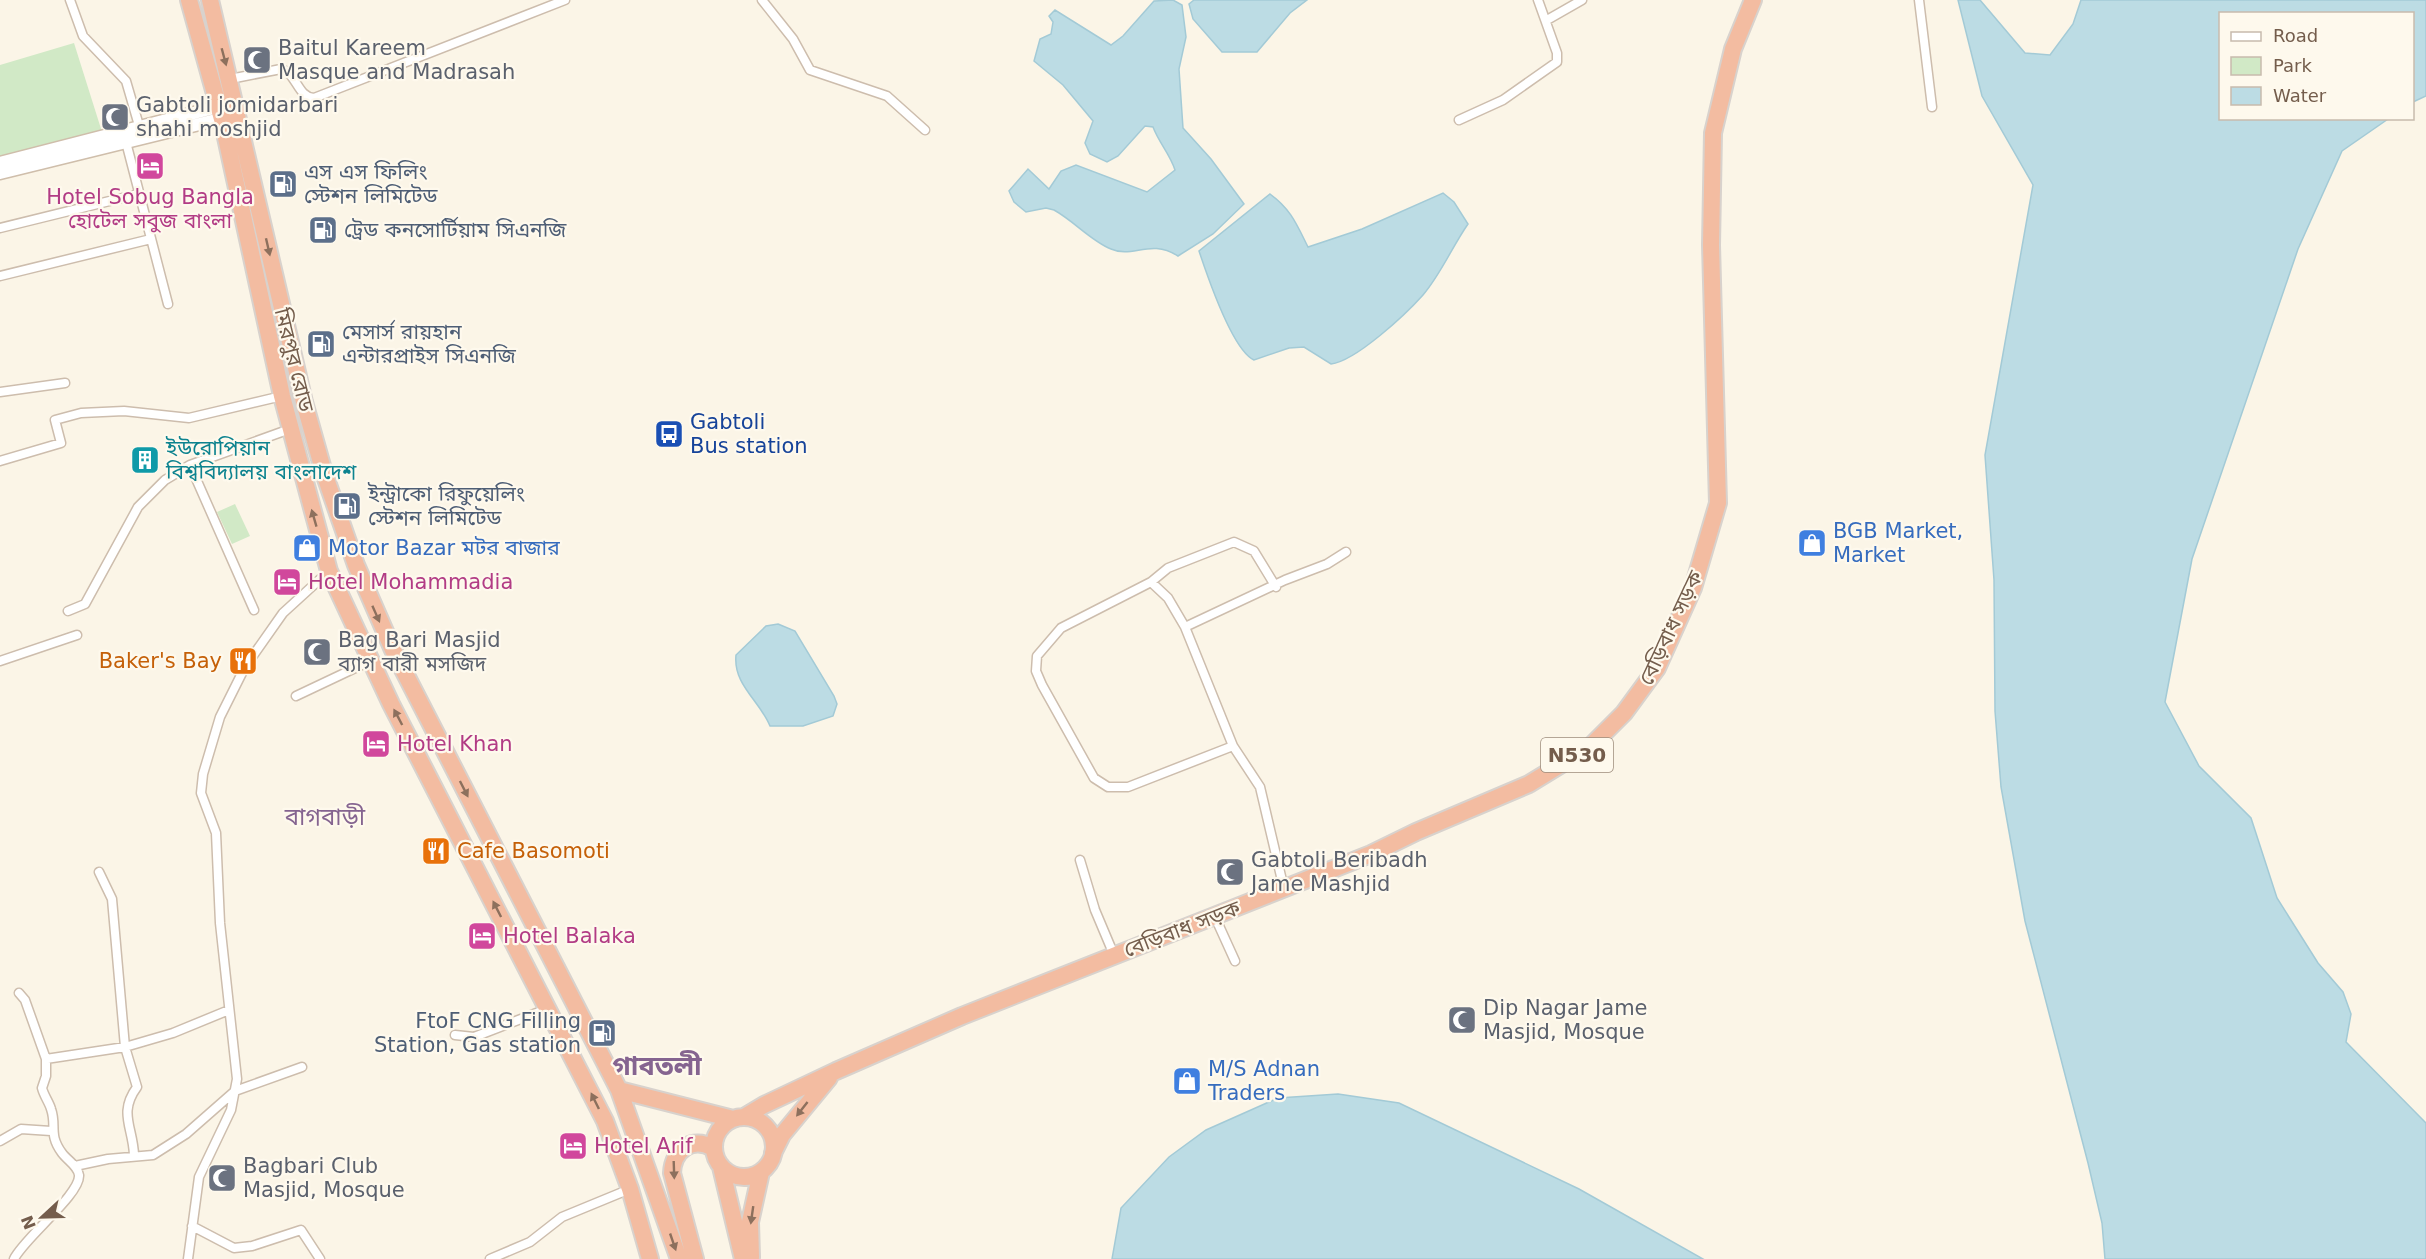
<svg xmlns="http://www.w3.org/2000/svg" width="2426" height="1259" viewBox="0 0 2426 1259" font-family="'DejaVu Sans','Noto Sans Bengali',sans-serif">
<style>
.green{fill:#d1e9c6}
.water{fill:#bcdce4;stroke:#a3cad6;stroke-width:1.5}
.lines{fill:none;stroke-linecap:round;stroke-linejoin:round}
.street-casing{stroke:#cdbdad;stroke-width:11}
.secondary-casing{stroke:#cfbeab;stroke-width:15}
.highway-casing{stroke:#d8d2cd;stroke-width:20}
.street{stroke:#fff;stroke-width:8}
.secondary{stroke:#fff;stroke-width:12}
.highway{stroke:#f3bca1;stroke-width:16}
.oneway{fill:#8d705d}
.labels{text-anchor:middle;stroke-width:4.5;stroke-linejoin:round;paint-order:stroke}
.shield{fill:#fef9ed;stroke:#9d8c7c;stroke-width:1.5}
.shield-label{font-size:20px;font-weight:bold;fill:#745d4c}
.worship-label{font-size:21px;fill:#5b616d;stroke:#fef9ed;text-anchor:start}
.service-label{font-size:21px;fill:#4e5e75;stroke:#fef9ed;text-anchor:start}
.hotel-label{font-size:21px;fill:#b23c85;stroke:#fef9ed;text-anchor:start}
.street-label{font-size:21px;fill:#745d4c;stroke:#fef9ed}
.transit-label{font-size:21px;fill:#164399;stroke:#fef9ed;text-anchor:start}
.culture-label{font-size:21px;fill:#0d838f;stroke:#fef9ed;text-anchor:start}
.shop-label{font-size:21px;fill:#366cbe;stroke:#fef9ed;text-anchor:start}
.food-label{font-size:21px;fill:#c56008;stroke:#fef9ed;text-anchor:end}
.quarter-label{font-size:24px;fill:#856490;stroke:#fef9ed}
.district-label{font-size:27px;font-weight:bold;fill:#856490;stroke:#fef9ed}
</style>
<rect width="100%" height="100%" fill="#fbf5e7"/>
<path class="green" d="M74,43L102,132L0,163V65Z
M235,504L250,536L232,544L217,512Z"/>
<path class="water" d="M1173,0L1182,5L1186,37L1179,69L1183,128L1211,159L1244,204L1213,234L1178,256C1150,238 1133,259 1111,249C1091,241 1074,221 1054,210L1046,208L1026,212L1014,202L1009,191L1028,169L1049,189L1061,171L1076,165L1147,192L1175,170C1170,154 1159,143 1153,127L1145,126L1118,156L1107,162L1090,154L1085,143L1093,121L1063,85L1034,61L1040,39L1051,34L1053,22L1049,16L1055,10L1111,45L1123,36L1154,1Z
M1194,0H1307L1290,13L1257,52H1222L1193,19L1189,4Z
M1958,0H1980L2025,53L2050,55L2073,24L2081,0H2426V96L2413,102L2412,14H2220V118L2388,119L2342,151L2298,249L2192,559L2165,702L2199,766L2251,818L2277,898L2318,963L2343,992L2351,1014L2346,1042L2426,1123V1259H2105L2102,1223L2088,1163L2025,921L2001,787L1995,711L1994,580L1985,455L2033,185L1982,96Z
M1443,193L1454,202L1468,224C1452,247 1441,274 1423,295C1406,314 1356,361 1331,364L1304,347L1289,348L1254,360C1232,350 1207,275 1199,251L1270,194C1291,209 1297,225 1308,247L1362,229Z
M778,624L795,631L834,696L837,704L833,716L803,726H770C760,701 733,685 736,655L766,626Z
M1338,1094L1399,1103L1579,1189L1703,1259H1112L1121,1208L1169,1157L1206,1130L1278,1098Z"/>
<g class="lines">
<g class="street-casing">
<path id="street" d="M70,0L83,36L126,81L140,129
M762,0L793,39L810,70L887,96L925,130
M1919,0L1932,107
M1547,20L1582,0
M230,79L281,69C297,73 297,97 314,98L565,0
M1459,120L1503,100L1557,62V53L1538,0
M126,142L168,304
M0,228L138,194
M0,276L151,239
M0,392L65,383
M0,461L61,443L55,420L81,413L124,411L189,418L282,396
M190,465L254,610
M1151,582L1168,598L1185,627L1233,746L1260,787L1284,889
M68,611L85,604L138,507L165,480L190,465L290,429
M1185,627L1285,580L1327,564L1346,552
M0,661L77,635
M296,696L370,661
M1233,746L1128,787H1108L1094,778L1042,685L1036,671L1037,656L1061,628L1151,582L1168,568L1234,542L1254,551L1276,587
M1080,860L1095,910L1114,955
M99,872L112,899L125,1047L137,1087C118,1113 133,1127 134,1155
M1215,917L1235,961
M19,993L25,1000L46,1059
M455,1035L474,1037L547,1009
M0,1141L21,1129L51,1131
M75,1166L108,1159L153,1155L186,1134L235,1091L302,1067
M192,1226L234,1248L252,1246L301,1230L320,1259
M14,1259C24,1238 81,1194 79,1175C78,1166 67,1160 62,1153C48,1134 57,1126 51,1109C49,1102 44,1096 42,1088L46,1076V1059L125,1047L173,1033L229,1010
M188,1259L199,1177L231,1110L237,1079L220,923L216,833L201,793L203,774L220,717L245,667L283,613L329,571
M490,1259L530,1242L562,1217L630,1189"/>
</g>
<g class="secondary-casing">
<path id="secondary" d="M0,163L225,105
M0,173L228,117"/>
</g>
<g class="highway-casing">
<path id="highway" d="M189,0L222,119L282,396L329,571L391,704L605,1121L630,1189L650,1259
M210,0L304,402L324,473L356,565L393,650L619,1090L679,1259
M619,1090L733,1119
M714 1147a30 30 0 1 1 60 0a30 30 0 1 1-60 0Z
M744,1117L764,1105L836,1071L962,1016L1371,854L1416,832L1529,784L1591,746L1624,713L1657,668L1693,588L1718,503L1711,245L1713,133L1733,49L1753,0
M773,1153L782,1135L829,1078
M721,1167L743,1259
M751,1257L750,1222L761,1172
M695,1259L672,1173C673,1150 692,1136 713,1148"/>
</g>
<use href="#street" class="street"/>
<use href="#secondary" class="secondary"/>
<use href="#highway" class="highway"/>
</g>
<defs><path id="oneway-solid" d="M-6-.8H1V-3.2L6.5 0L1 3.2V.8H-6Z" transform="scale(1.5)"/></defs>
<g class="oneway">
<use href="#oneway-solid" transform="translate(224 57) rotate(75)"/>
<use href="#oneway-solid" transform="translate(268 247) rotate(77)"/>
<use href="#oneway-solid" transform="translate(314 518) rotate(-106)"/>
<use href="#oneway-solid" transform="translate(376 614) rotate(66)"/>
<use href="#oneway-solid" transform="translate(398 717) rotate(-118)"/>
<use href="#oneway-solid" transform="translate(464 789) rotate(63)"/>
<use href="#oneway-solid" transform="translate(497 909) rotate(-117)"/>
<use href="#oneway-solid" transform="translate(595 1101) rotate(-116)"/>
<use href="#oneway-solid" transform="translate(802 1109) rotate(128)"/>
<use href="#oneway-solid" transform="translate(674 1170) rotate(88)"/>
<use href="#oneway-solid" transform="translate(752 1215) rotate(98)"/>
<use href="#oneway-solid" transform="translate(673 1242) rotate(71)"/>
</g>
<defs>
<g id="mosque-square" transform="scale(1.5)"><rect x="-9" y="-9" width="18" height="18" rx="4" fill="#6b7280" stroke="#fef9ed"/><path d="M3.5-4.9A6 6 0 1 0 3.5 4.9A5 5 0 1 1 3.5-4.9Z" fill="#fff"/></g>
<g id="hotel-square" transform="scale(1.5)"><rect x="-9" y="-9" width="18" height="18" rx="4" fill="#d1479c" stroke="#fef9ed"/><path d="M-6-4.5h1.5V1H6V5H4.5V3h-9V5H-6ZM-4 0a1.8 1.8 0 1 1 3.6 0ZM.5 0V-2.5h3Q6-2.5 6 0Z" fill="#fff"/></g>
<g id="fuel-square" transform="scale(1.5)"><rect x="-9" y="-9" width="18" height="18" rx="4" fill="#5c6f8a" stroke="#fef9ed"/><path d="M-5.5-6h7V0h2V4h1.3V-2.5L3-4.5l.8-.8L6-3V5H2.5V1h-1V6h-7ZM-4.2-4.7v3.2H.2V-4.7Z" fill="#fff"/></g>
<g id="bus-square" transform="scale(1.5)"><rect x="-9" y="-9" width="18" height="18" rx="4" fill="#1a4fb4" stroke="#fef9ed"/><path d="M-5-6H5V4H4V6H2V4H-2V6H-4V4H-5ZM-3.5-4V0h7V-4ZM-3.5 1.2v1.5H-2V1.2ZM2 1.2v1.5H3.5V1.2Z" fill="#fff"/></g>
<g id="building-square" transform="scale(1.5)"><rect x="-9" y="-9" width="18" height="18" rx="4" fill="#0f9aa8" stroke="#fef9ed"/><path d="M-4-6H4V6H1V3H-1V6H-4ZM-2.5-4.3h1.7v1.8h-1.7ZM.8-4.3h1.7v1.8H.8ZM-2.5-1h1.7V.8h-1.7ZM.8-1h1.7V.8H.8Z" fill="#fff"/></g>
<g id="shop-square" transform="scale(1.5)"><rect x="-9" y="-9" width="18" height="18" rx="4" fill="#3f7fe0" stroke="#fef9ed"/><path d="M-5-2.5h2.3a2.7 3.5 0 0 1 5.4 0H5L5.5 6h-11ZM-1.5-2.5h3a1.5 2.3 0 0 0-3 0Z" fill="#fff"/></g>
<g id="restaurant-square" transform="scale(1.5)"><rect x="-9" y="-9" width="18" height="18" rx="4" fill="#e8710a" stroke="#fef9ed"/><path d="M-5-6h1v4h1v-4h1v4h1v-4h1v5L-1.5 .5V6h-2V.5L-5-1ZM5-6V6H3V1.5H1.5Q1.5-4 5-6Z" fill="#fff"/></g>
</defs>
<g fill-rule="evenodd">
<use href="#mosque-square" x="257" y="60"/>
<use href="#mosque-square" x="115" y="117"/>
<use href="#hotel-square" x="150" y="166"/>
<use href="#fuel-square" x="283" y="184"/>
<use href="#fuel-square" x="323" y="230"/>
<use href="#fuel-square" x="321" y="344"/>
<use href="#bus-square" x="669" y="434"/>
<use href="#building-square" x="145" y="460"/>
<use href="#fuel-square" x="347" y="506"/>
<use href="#shop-square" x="1812" y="543"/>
<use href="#shop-square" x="307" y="548"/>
<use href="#hotel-square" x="287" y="582"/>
<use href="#mosque-square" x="317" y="652"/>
<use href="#restaurant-square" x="243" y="661"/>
<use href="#hotel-square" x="376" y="744"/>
<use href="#restaurant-square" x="436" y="851"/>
<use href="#mosque-square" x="1230" y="872"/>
<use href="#hotel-square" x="482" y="936"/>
<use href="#mosque-square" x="1462" y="1020"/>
<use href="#fuel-square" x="602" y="1033"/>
<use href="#shop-square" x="1187" y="1081"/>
<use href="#hotel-square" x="573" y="1146"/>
<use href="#mosque-square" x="222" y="1178"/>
</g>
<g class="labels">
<rect class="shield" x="1541" y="738" width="72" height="34" rx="4.5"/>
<g class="shield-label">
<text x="1577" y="762">N530</text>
</g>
<g class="worship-label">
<text x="278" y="55">Baitul Kareem<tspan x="278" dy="24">Masque and Madrasah</tspan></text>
<text x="136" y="112">Gabtoli jomidarbari<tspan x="136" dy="24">shahi moshjid</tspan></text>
<text x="338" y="647">Bag Bari Masjid<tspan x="338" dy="24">ব্যাগ বারী মসজিদ</tspan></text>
<text x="1251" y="867">Gabtoli Beribadh<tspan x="1251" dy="24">Jame Mashjid</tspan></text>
<text x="1483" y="1015">Dip Nagar Jame<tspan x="1483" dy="24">Masjid, Mosque</tspan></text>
<text x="243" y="1173">Bagbari Club<tspan x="243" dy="24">Masjid, Mosque</tspan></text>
</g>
<g class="service-label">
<text x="304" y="179">এস এস ফিলিং<tspan x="304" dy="24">স্টেশন লিমিটেড</tspan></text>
<text x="344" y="237">ট্রেড কনসোর্টিয়াম সিএনজি</text>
<text x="342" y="339">মেসার্স রায়হান<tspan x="342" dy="24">এন্টারপ্রাইস সিএনজি</tspan></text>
<text x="368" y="501">ইন্ট্রাকো রিফুয়েলিং<tspan x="368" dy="24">স্টেশন লিমিটেড</tspan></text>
<text x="581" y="1028" text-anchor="end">FtoF CNG Filling<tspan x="581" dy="24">Station, Gas station</tspan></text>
</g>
<g class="hotel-label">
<text x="150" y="204" text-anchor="middle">Hotel Sobug Bangla<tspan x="150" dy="24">হোটেল সবুজ বাংলা</tspan></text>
<text x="308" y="589">Hotel Mohammadia</text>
<text x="397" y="751">Hotel Khan</text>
<text x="503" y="943">Hotel Balaka</text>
<text x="594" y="1153">Hotel Arif</text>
</g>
<g class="street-label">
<text transform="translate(294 360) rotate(76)" y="7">মিরপুর রোড</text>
<text transform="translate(1671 628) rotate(-65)" y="7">বেড়িবাধ সড়ক</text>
<text transform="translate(1182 929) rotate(-21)" y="7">বেড়িবাধ সড়ক</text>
</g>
<g class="transit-label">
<text x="690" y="429">Gabtoli<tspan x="690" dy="24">Bus station</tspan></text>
</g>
<g class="culture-label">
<text x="166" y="455">ইউরোপিয়ান<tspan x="166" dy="24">বিশ্ববিদ্যালয় বাংলাদেশ</tspan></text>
</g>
<g class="shop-label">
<text x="1833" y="538">BGB Market,<tspan x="1833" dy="24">Market</tspan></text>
<text x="328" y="555">Motor Bazar মটর বাজার</text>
<text x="1208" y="1076">M/S Adnan<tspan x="1208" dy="24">Traders</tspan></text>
</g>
<g class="food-label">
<text x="222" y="668">Baker's Bay</text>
<text x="457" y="858" text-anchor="start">Cafe Basomoti</text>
</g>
<g class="quarter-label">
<text x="325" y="825">বাগবাড়ী</text>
</g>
<g class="district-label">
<text x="657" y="1075">গাবতলী</text>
</g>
</g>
<rect x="2219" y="12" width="195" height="108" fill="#fef9ed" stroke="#c7bbad" stroke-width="1.5"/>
<rect x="2231" y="32" width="30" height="9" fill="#ffffff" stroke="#c7bbad" stroke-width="1.5"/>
<text x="2273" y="42" font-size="18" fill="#745d4c">Road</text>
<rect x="2231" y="57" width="30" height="18" fill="#d1e9c6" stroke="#c7bbad" stroke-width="1.5"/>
<text x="2273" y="72" font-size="18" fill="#745d4c">Park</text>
<rect x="2231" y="87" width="30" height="18" fill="#bcdce4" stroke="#c7bbad" stroke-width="1.5"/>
<text x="2273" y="102" font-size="18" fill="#745d4c">Water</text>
<g transform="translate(42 1217) rotate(248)" stroke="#fef9ed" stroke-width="4.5" paint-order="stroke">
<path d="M0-4.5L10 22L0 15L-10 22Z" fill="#745d4c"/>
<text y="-9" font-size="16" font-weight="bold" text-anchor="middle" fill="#745d4c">N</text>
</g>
</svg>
